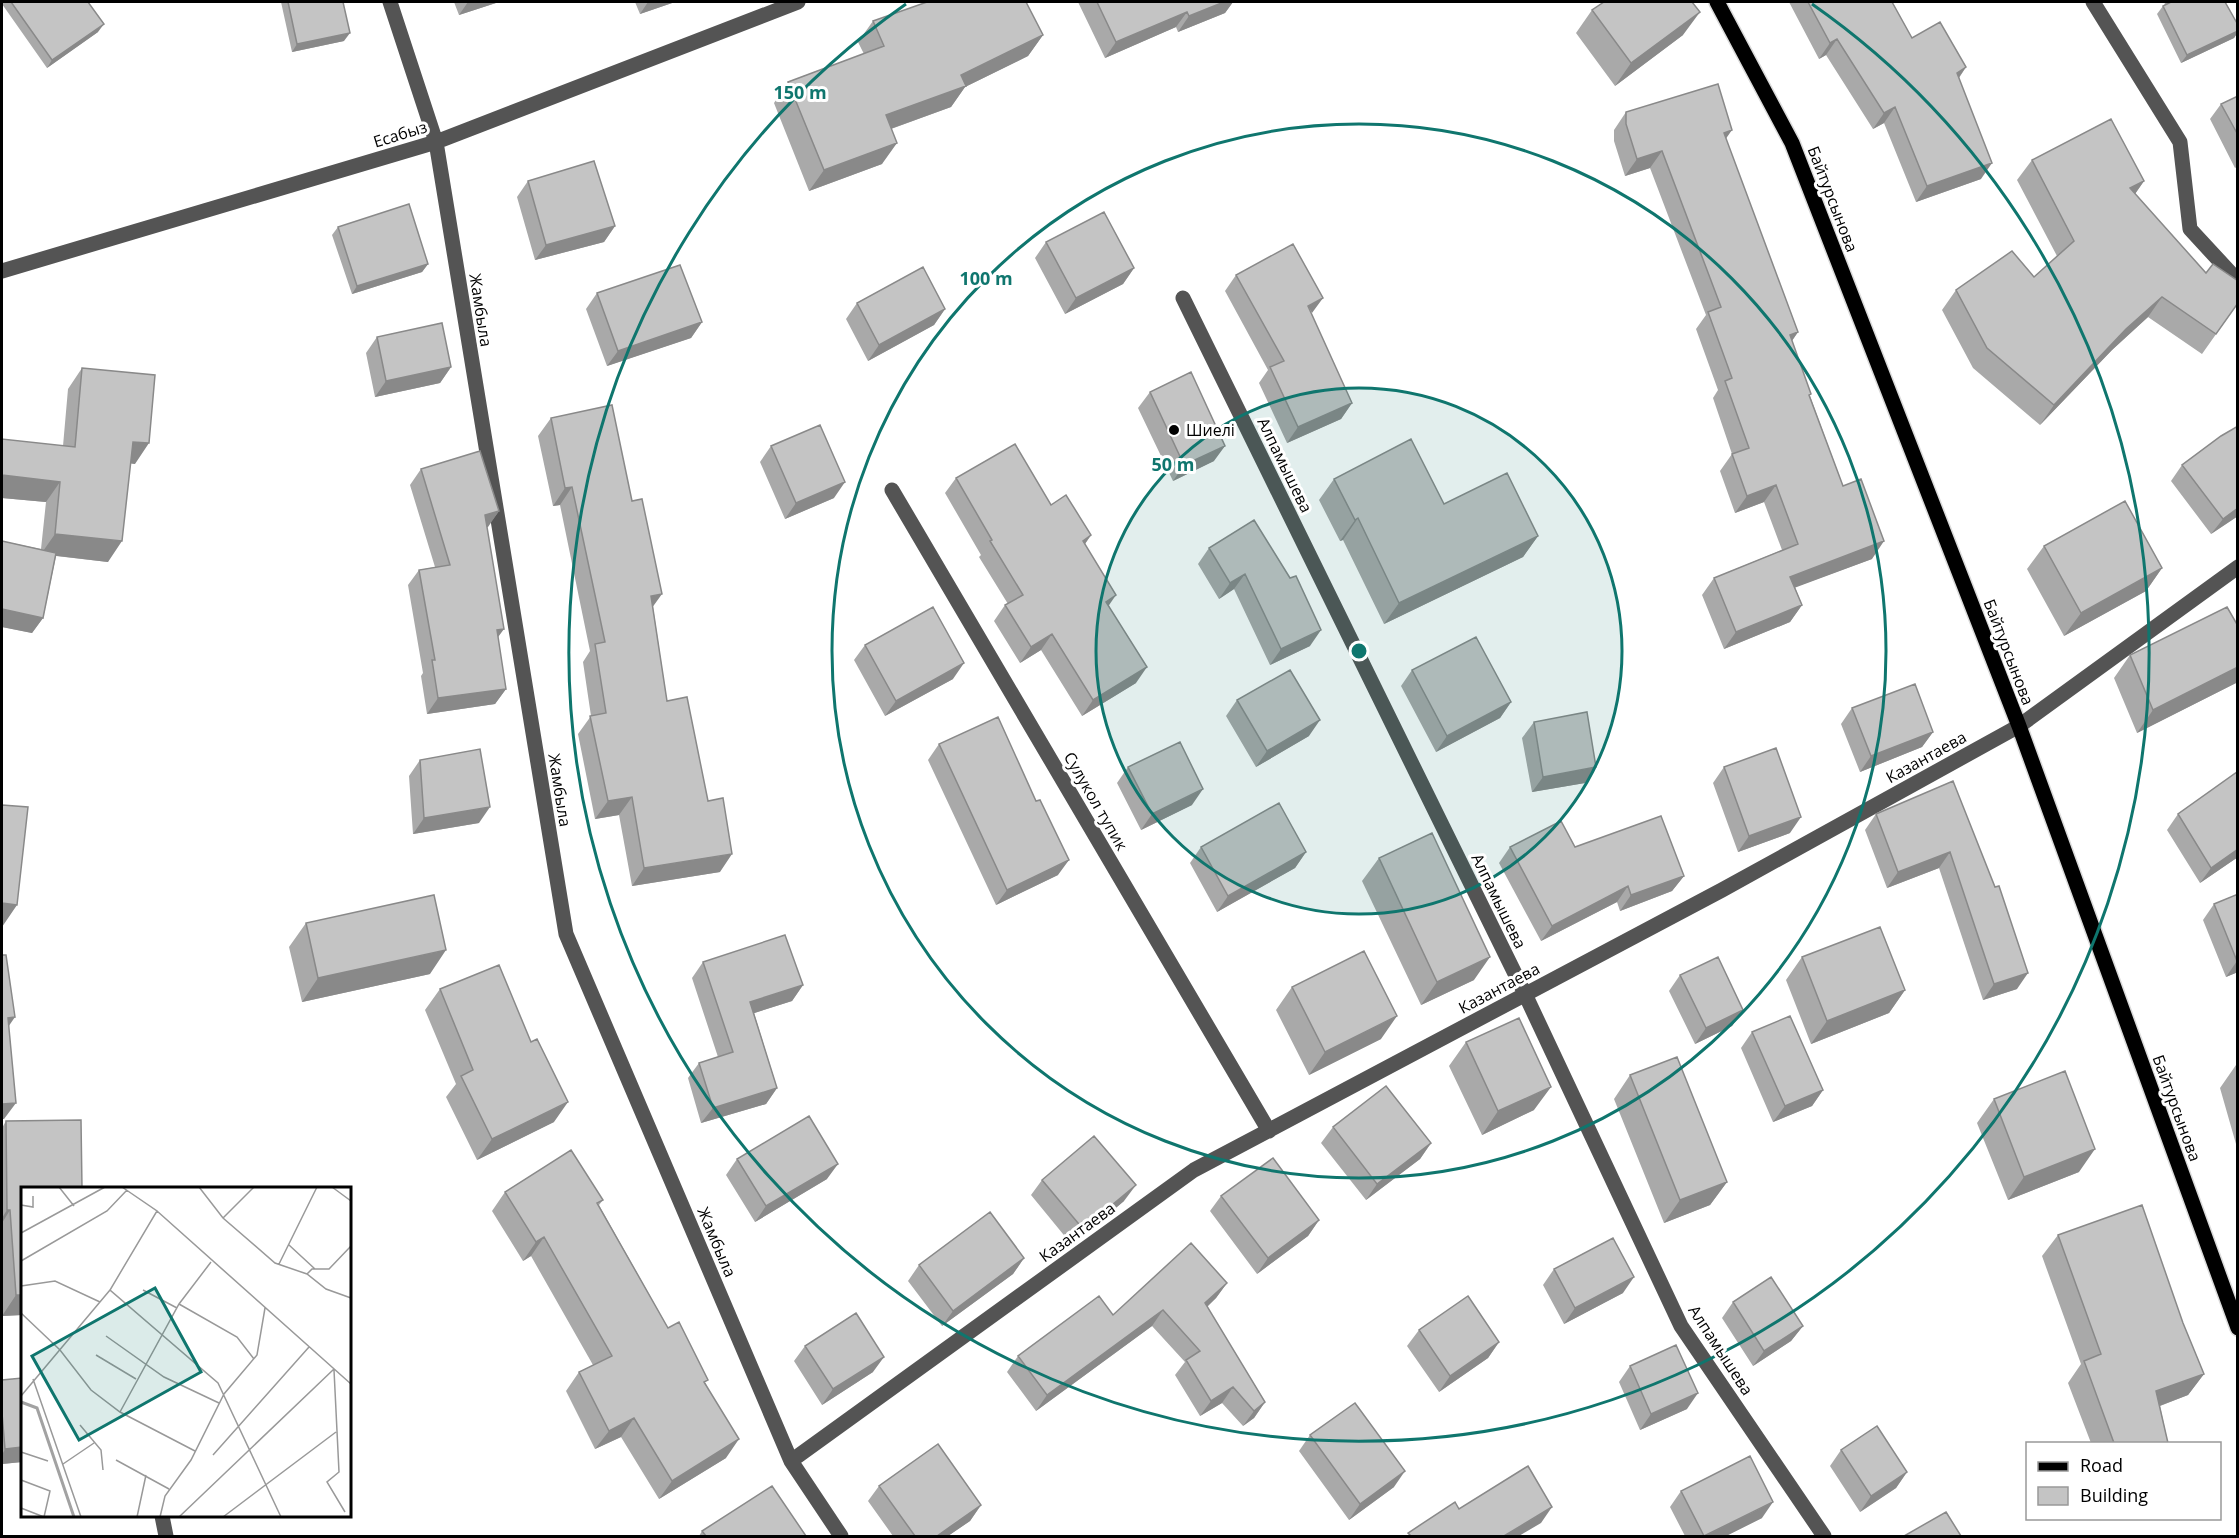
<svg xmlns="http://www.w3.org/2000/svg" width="2239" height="1538" viewBox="0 0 2239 1538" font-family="'Open Sans',sans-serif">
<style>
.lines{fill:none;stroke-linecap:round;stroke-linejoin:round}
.major-casing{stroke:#dbdbdb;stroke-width:18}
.minor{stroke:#545454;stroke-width:15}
.major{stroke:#000;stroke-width:15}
.wall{fill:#a9a9a9}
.shaded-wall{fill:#898989}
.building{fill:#c4c4c4;stroke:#898989;stroke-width:1.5}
.ring{fill:none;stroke:#0f766e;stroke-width:3}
.poi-dot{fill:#000;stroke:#fff;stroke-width:2}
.labels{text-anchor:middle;stroke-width:6;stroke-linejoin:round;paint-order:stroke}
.street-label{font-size:16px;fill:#000;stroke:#fff}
.poi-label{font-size:16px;fill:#000;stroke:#fff;text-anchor:start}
.inset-river{fill:none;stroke:#a2a2a2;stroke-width:3}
.inset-road{fill:none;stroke:#999;stroke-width:1.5}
.view{fill:#0f766e;fill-opacity:0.15;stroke:#0f766e;stroke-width:3}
.inset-edge{fill:none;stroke:#000;stroke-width:3}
.centre{fill:#0f766e;stroke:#fff;stroke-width:3}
.ring-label{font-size:18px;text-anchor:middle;font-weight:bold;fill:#0f766e;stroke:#fff;stroke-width:6;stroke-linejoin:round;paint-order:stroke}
</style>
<rect width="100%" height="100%" fill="#fff"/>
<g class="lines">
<g class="major-casing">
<path id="major" d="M1717,2L1792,143L2019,726L2238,1328"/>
</g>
<path class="minor" d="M390,2L436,142L566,934L791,1461L841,1536
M2093,2L2180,142L2190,229L2238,281
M2,271L436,142L798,2
M1183,298L1525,994L1681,1326L1824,1536
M892,490L1269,1131
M791,1461L1194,1170L1722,890L2019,726L2238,567
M162,1516L166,1536"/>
<use href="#major" class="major"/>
</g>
<path class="wall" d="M2,2H88L98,32L47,68L2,4Z
M281,2H343L344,41L292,52Z
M454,2H499L459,15Z
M635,2H675L640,14Z
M1078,2H1233L1225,13L1178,32L1176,27L1105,58Z
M1789,2H1892L1912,38L1966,67L1959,78L1981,179L1916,202L1884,123L1873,129L1826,55L1819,59Z
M2164,2H2225L2238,25V32L2234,38L2181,63L2157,14L2163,6L2165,4Z
M1592,10L1683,35L1615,86L1576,33Z
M873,21L1043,35L1028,56L965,87L951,107L891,129L882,164L809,191L774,103L788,82L864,54L858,42Z
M2238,96V166L2235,168L2210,119L2221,104Z
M1626,112L1726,139L1798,332L1792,341L1810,396L1843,486L1872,559L1795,587L1802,605L1790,622L1724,649L1702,595L1714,578L1782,550L1764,502L1735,513L1720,471L1732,454L1713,398L1718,390L1696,329L1706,315L1650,168L1625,176L1614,141V130Z
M2032,160L2144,181L2135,194L2206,273L2238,303L2202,354L2148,317L2112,350L2040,425L1973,368L1942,310L1956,290L2034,277L2057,256L2017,180Z
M528,181L615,226L604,242L535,260L517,197Z
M338,227L428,264L422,272L352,294L332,235Z
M1046,242L1134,268L1123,284L1065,314L1035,258Z
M1236,275L1311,314L1352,403L1341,419L1287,443L1259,383L1268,370L1225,291Z
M597,293L702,322L691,338L607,366L586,309Z
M857,303L945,309L934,325L868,361L846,319Z
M377,337L451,367L440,383L375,397L366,353Z
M82,368L135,464L131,463L108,562L56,556L43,618L32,633L2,627V541L41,549L46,502L2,498V439L63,446L68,389Z
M1150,392L1214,461L1173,481L1138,408Z
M551,418L653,607L667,701L720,872L632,886L619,815L595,819L578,734L591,716L583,662L590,651L560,505L553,506L538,436Z
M2238,426V516L2211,534L2171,481L2182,465Z
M771,446L834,498L785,519L760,462Z
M421,469L499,511L487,527L498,637L506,689L495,704L427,714L421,676L423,673L408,585L419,570L435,567L410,485Z
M956,478L1051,505L1091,535L1085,544L1109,606L1136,683L1082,716L1041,650L1020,663L994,621L1005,605L1008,604L979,557L981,555L945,493Z
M1334,479L1444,504L1538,536L1523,557L1384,624L1343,540L1340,541L1319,500Z
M2044,546L2162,568L2146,591L2064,636L2027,569Z
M1209,548L1290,578L1310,646L1270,665L1234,589L1219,599L1198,564Z
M2238,626V682L2137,733L2114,678L2130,655Z
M865,645L953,679L885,716L854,660Z
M1412,670L1511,702L1500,718L1436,752L1401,686Z
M1237,700L1309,736L1256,767L1226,716Z
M1852,708L1933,732L1922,747L1860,772L1841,724Z
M1534,722L1585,783L1532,792L1522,738Z
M939,744L1058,875L996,905L928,760Z
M420,760L479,823L413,834L409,776Z
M1128,767L1192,805L1141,830L1117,783Z
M1724,767L1790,833L1738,852L1713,783Z
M1953,781L2017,989L1983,1000L1939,868L1887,888L1865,830L1876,814Z
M2178,814L2238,857L2200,883L2167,830Z
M1201,847L1306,852L1295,868L1217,912L1190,863Z
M1510,847H1575L1684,876L1672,891L1620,911L1617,902L1541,941L1499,863Z
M1379,858L1474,980L1421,1005L1362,881Z
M2238,894V972L2226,977L2203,920L2214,904Z
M306,923L430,974L302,1002L289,947Z
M1802,957L1905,990L1889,1013L1811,1044L1786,980Z
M703,962L803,985L792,1001L754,1013L777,1088L766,1104L701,1123L688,1078L699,1063L718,1057L692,978Z
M1680,975L1743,1010L1732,1026L1695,1044L1669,991Z
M1292,987L1381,1039L1309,1075L1276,1010Z
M440,989L554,1122L477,1160L446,1097L456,1084L425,1010Z
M1752,1032L1823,1090L1812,1106L1773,1122L1741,1048Z
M1466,1042L1534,1110L1482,1135L1449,1066Z
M2236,1065H2238V1151L2220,1088Z
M1630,1075L1727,1182L1710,1205L1664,1223L1614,1099Z
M1994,1099L2079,1172L2008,1200L1977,1123Z
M6,1121L22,1188V1315L2,1316V1128Z
M1333,1127L1431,1143L1420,1159L1366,1200L1321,1143Z
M737,1159L827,1179L755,1222L726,1175Z
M1042,1180L1124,1201L1072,1245L1031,1195Z
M505,1192L603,1200L599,1205L668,1328L706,1384L726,1458L659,1499L621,1437L595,1449L566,1391L579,1372L593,1365L531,1256L523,1261L492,1211Z
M1221,1196L1319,1220L1308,1236L1257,1274L1210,1211Z
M2058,1235L2183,1323L2204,1374L2188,1395L2160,1406L2168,1443H2091L2068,1383L2081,1364L2042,1256Z
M1024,1258L1013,1274L942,1326L908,1281L919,1265Z
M1554,1269L1623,1293L1564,1324L1543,1285Z
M1227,1283L1216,1298L1207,1307L1265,1402L1254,1418L1243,1426L1222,1403L1200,1416L1175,1375L1185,1362L1152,1326L1036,1411L1007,1372L1018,1356L1113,1315Z
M1733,1302L1803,1326L1791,1341L1753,1366L1722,1318Z
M1419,1330L1499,1342L1488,1358L1439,1392L1407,1346Z
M805,1346L873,1372L822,1405L794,1361Z
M1630,1366L1687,1409L1640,1430L1619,1382Z
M2,1380L22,1462L2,1464Z
M1310,1435L1394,1487L1349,1520L1299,1451Z
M1841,1450L1907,1472L1896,1488L1860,1512L1830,1466Z
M879,1486L981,1505L970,1521L948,1536H893L868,1501Z
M1681,1491L1762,1518L1726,1536H1685L1670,1507Z
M702,1531L806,1536H699Z"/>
<path class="shaded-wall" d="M468,2H499L459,15Z
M648,2H675L640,14Z
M1224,2H1233L1225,13L1178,32L1189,16Z
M1187,12L1176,27L1105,58L1116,42Z
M1700,12L1683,35L1615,86L1631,63Z
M104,24L98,32L47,68L52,60Z
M2238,31V32L2234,38L2181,63L2187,55Z
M350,33L344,41L292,52L297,44Z
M1043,35L1028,56L965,87L951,107L871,136L886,115L961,75Z
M1837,39L1826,55L1819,59L1830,43Z
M1966,67L1955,83L1957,73Z
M1895,107L1884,123L1873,129L1884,113Z
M1732,130L1720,147L1724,133Z
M897,143L882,164L809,191L824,170Z
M1662,151L1650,168L1625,176L1637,159Z
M1992,163L1981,179L1916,202L1927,186Z
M2144,181L2130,201V188Z
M615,226L604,242L535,260L546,245Z
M428,264L422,272L352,294L357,286Z
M1134,268L1123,284L1065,314L1076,298Z
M2162,297L2148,317L2112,350L2040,425L2054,405L2126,329Z
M1323,298L1312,313L1308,306Z
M945,309L934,325L868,361L879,345Z
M702,322L691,338L607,366L618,351Z
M1798,332L1786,349L1790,335Z
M451,367L440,383L375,397L386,381Z
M1352,403L1341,419L1287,443L1298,427Z
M133,442L149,443L135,464L118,462Z
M1225,446L1214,461L1173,481L1184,465Z
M2,475L60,482L46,502L2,498Z
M845,482L834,498L785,519L796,503Z
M1776,485L1764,502L1735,513L1747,496Z
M572,487L560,505L553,506L565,488Z
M2238,508V516L2211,534L2223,519Z
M499,511L488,527L474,531L485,515Z
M1358,518L1343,540L1340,541L1355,520Z
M55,534L122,541L108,562L41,554Z
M1091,535L1080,551L1083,541Z
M1538,536L1523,557L1384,624L1399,603Z
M1884,541L1872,559L1778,594L1790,577Z
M2162,568L2146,591L2064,636L2081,613Z
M1245,574L1234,589L1219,599L1230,583Z
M662,594L649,612L651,596Z
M1116,595L1105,611L1106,602Z
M1802,605L1790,622L1724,649L1736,632Z
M2,609L43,618L32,633L2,627Z
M504,629L493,644L497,630Z
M1321,630L1310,646L1270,665L1281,649Z
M1052,634L1041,650L1020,663L1031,647Z
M964,663L953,679L885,716L896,701Z
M1147,667L1136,683L1082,716L1093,700Z
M2238,667V682L2137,733L2153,710Z
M506,689L495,704L427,714L438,698Z
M1511,702L1500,718L1436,752L1447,736Z
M1320,720L1309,736L1256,767L1267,751Z
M1933,732L1922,747L1860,772L1871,756Z
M1596,767L1585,783L1532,792L1543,777Z
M1203,789L1192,805L1141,830L1152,814Z
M632,797L619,815L595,819L608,801Z
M490,807L479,823L413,834L424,818Z
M1801,817L1790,833L1738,852L1749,836Z
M2238,849V857L2200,883L2211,868Z
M1306,852L1295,868L1217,912L1228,896Z
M1950,852L1939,868L1887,888L1898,872Z
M732,854L720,872L632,886L644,868Z
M1069,860L1058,875L996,905L1007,890Z
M1684,876L1672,891L1620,911L1631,895Z
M1628,886L1617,902L1541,941L1552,926Z
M2,903L17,905L2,927Z
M446,950L430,974L302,1002L318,978Z
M1490,957L1474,980L1421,1005L1437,982Z
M2237,961L2238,972L2226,977Z
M2028,973L2017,989L1983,1000L1994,984Z
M803,985L792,1001L739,1018L750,1002Z
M1905,990L1889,1013L1811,1044L1827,1021Z
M1743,1010L1732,1026L1695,1044L1706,1028Z
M1397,1016L1381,1039L1309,1075L1325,1052Z
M15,1017L4,1033L8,1018Z
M1551,1087L1534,1110L1482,1135L1498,1111Z
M777,1088L766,1104L701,1123L713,1108Z
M1823,1090L1812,1106L1773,1122L1785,1106Z
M568,1102L554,1122L477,1160L492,1139Z
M16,1103L4,1119H2V1104Z
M1431,1143L1420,1159L1366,1200L1377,1184Z
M2095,1149L2079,1172L2008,1200L2024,1177Z
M838,1164L827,1179L755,1222L766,1206Z
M1727,1182L1710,1205L1664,1223L1680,1200Z
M1136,1185L1124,1201L1072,1245L1083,1229Z
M7,1210H10L2,1223V1218Z
M1319,1220L1308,1236L1257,1274L1268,1258Z
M544,1237L531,1256L523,1261L536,1242Z
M1024,1258L1013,1274L942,1326L953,1311Z
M1634,1277L1623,1293L1564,1324L1575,1308Z
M1227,1283L1216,1298L1194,1319L1205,1303Z
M16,1295H22V1315L2,1316Z
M1163,1310L1152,1326L1036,1411L1047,1395Z
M1803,1326L1791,1341L1753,1366L1764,1351Z
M1499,1342L1488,1358L1439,1392L1450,1376Z
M884,1357L873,1372L822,1405L833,1389Z
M2204,1374L2188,1395L2141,1413L2156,1391Z
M1233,1387L1222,1403L1200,1416L1211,1401Z
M1698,1393L1687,1409L1640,1430L1651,1414Z
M1265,1402L1254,1418L1243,1426L1254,1411Z
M634,1418L621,1437L595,1449L609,1431Z
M739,1439L726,1458L659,1499L672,1481Z
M22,1447V1462L2,1464V1455L5,1449Z
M1405,1471L1394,1487L1349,1520L1360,1504Z
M1907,1472L1896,1488L1860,1512L1871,1496Z
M1773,1502L1762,1518L1726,1536H1705Z
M981,1505L970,1521L948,1536H937Z
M1552,1507L1541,1523L1519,1536H1504Z"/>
<path class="building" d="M11,2H88L104,24L52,60Z
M288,2H343L350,33L297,44Z
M927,2H1026L1043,35L961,75L966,86L886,115L897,143L824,170L788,82L884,46L873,21Z
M1097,2H1224L1189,16L1187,12L1116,42Z
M1604,2H1692L1700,12L1631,63L1592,10Z
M1808,2H1892L1912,38L1940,22L1966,67L1957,73L1992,163L1927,186L1895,107L1884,113L1837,39L1830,43Z
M2171,2H2225L2238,25V31L2187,55L2163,6Z
M1718,84L1732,130L1724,133L1798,332L1790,335L1811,394L1809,395L1843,486L1861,479L1884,541L1790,577L1802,605L1736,632L1714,578L1798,544L1776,485L1747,496L1732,454L1749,448L1725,381L1732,378L1708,312L1721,307L1662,151L1637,159L1626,124V112Z
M2238,96V135L2221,104Z
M2111,119L2144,181L2130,188L2206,273L2213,264L2238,281V303L2216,334L2162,297L2126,329L2054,405L1987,348L1956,290L2012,251L2034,277L2074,241L2032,160Z
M594,161L615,226L546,245L528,181Z
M409,204L428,264L357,286L338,227Z
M1104,212L1134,268L1076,298L1046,242Z
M1293,244L1323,298L1308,306L1352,403L1298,427L1270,367L1284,361L1236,275Z
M680,265L702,322L618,351L597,293Z
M923,267L945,309L879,345L857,303Z
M442,323L451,367L386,381L377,337Z
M82,368L155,375L149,443L133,442L122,541L55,534L60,482L2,475V439L75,447Z
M1191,372L1225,446L1184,465L1150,392Z
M612,405L632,501L642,499L662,594L651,596L667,701L687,697L708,801L723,798L732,854L644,868L632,797L608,801L590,716L606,713L595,644L605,642L572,487L565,488L551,418Z
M820,425L845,482L796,503L771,446Z
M2238,426V508L2223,519L2182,465L2221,436Z
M1411,439L1444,504L1507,473L1538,536L1399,603L1358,518L1355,520L1334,479Z
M1015,444L1051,505L1066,495L1091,535L1083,541L1116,595L1106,602L1147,667L1093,700L1052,634L1031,647L1005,605L1023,595L990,541L992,540L956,478Z
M480,451L499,511L485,515L504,629L497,630L506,689L438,698L432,660H435L419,570L450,565L421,469Z
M2125,501L2162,568L2081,613L2044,546Z
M1254,520L1290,578L1296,576L1321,630L1281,649L1245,574L1230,583L1209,548Z
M2,541L56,553L43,618L2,609Z
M933,607L964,663L896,701L865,645Z
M2227,607L2238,626V667L2153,710L2130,655Z
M1476,637L1511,702L1447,736L1412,670Z
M1290,670L1320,720L1267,751L1237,700Z
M1915,684L1933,732L1871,756L1852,708Z
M1587,712L1596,767L1543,777L1534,722Z
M998,717L1036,801L1040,800L1069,860L1007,890L939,744Z
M1180,742L1203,789L1152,814L1128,767Z
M1776,748L1801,817L1749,836L1724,767Z
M480,749L490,807L424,818L420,760Z
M2237,772L2238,849L2211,868L2178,814Z
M1953,781L1995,887L1999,886L2028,973L1994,984L1950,852L1898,872L1876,814Z
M1279,803L1306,852L1228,896L1201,847Z
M2,805L28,807L17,905L2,903Z
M1661,816L1684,876L1631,895L1628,886L1552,926L1510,847L1561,821L1575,847Z
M1432,833L1490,957L1437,982L1379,858Z
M2238,894V961H2237L2214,904Z
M434,895L446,950L318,978L306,923Z
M1880,927L1905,990L1827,1021L1802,957Z
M785,935L803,985L750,1002L777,1088L713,1108L699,1063L733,1052L703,962Z
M1364,951L1397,1016L1325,1052L1292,987Z
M2,955H6L15,1017L8,1018L16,1103L2,1104Z
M1718,957L1743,1010L1706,1028L1680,975Z
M499,965L531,1042L537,1039L568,1102L492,1139L461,1076L473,1070L440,989Z
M1790,1016L1823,1090L1785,1106L1752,1032Z
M1519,1018L1551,1087L1498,1111L1466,1042Z
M1677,1057L1727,1182L1680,1200L1630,1075Z
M2065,1071L2095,1149L2024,1177L1994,1099Z
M1386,1086L1431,1143L1377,1184L1333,1127Z
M809,1116L838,1164L766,1206L737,1159Z
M81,1120L82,1188H22V1295H16L10,1210H7L6,1121Z
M1094,1136L1136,1185L1083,1229L1042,1180Z
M571,1150L603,1200L597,1203L668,1328L679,1322L708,1380L704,1382L739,1439L672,1481L634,1418L609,1431L579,1372L612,1356L544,1237L536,1242L505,1192Z
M1273,1158L1319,1220L1268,1258L1221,1196Z
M2142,1205L2183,1323L2204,1374L2156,1391L2168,1443H2114L2084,1361L2101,1354L2058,1235Z
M990,1212L1024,1258L953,1311L919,1265Z
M1613,1238L1634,1277L1575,1308L1554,1269Z
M1191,1243L1227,1283L1205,1303L1265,1402L1254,1411L1233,1387L1211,1401L1186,1360L1200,1351L1163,1310L1047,1395L1018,1356L1099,1296L1113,1315Z
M1771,1277L1803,1326L1764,1351L1733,1302Z
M1468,1296L1499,1342L1450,1376L1419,1330Z
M856,1313L884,1357L833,1389L805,1346Z
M1676,1345L1698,1393L1651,1414L1630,1366Z
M22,1378V1447L5,1449L2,1413V1380Z
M1355,1403L1405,1471L1360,1504L1310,1435Z
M1877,1426L1907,1472L1871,1496L1841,1450Z
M938,1444L981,1505L937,1536H915L879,1486Z
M1750,1456L1773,1502L1704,1536L1681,1491Z
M1528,1466L1552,1507L1504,1536H1411L1408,1533L1455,1502L1459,1509Z
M772,1486L806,1536H706L702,1531Z
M1946,1512L1961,1536H1904Z"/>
<circle cx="1359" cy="651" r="263" fill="#0f766e" fill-opacity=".12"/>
<g class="ring">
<circle cx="1359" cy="651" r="263"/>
<circle cx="1359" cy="651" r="527"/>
<path d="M1812 4A790 790 0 1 1 906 4"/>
</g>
<circle class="poi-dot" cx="1174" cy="430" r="6"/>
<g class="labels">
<g class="street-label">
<text transform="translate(400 134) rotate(-17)" y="6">Есабыз</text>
<text transform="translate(1833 199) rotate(69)" y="6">Байтурсынова</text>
<text transform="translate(481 310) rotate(81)" y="6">Жамбыла</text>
<text transform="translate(1285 465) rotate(64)" y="6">Алпамышева</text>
<text transform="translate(2009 652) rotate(69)" y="6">Байтурсынова</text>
<text transform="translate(1926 757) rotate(-29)" y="6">Казантаева</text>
<text transform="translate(560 790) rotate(81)" y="6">Жамбыла</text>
<text transform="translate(1096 801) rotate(60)" y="6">Сулукол тупик</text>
<text transform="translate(1499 901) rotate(64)" y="6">Алпамышева</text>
<text transform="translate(1499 988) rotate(-28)" y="6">Казантаева</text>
<text transform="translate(2177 1108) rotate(70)" y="6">Байтурсынова</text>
<text transform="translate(1077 1232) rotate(-36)" y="6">Казантаева</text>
<text transform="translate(717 1242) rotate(67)" y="6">Жамбыла</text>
<text transform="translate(1721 1350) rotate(57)" y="6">Алпамышева</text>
</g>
<g class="poi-label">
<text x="1186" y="436">Шиелі</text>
</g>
</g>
<g transform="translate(21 1187)">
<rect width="330" height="330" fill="#fff"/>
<path class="inset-river" d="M0,215L16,221L53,330"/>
<path class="inset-road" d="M38,0L53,19M101,0L136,24L89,103L197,196L260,330M178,0L202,31L254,76L286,87L305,102L330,111M311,0L330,14M0,18L12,20V9M136,24L330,197M202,31L233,0M0,46L84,0M268,58L294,82M0,74L86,24L106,3M258,77L296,0M286,87L291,82H308L330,59M0,99L34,94L79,115M122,103L156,121M158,117L216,150L233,172M0,126L39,163L70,203L99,225L174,264M85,149L143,190L198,216M75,168L115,192M313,183L318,285L306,295L324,325M12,192L60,330M0,209L89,103M99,225L158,117L190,75M59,238L80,263L82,283M0,265L27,274M192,268L288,160M95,273L148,302M42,277L73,256M0,293L29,304L23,330M0,321L23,330M116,330L125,288M139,330L144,309L170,273L203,207L236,168L244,121M158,330L313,182M202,330L315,245"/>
<path class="view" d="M134,101L180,185L58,253L11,169Z"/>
<rect width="330" height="330" class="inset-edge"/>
</g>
<circle cx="1359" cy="651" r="9" class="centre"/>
<g class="ring-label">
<text x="800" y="99">150 m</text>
<text x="986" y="285">100 m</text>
<text x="1173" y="471">50 m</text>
</g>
<rect width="2239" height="1538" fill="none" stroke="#000000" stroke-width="6"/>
<rect x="2026" y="1442" width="195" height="78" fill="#ffffff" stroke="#999999" stroke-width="1.5"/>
<rect x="2038" y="1462" width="30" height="9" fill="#000000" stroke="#999999" stroke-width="1.5"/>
<text x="2080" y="1472" font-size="18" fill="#000000">Road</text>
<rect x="2038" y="1487" width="30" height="18" fill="#c4c4c4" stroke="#999999" stroke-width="1.5"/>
<text x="2080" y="1502" font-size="18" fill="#000000">Building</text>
</svg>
